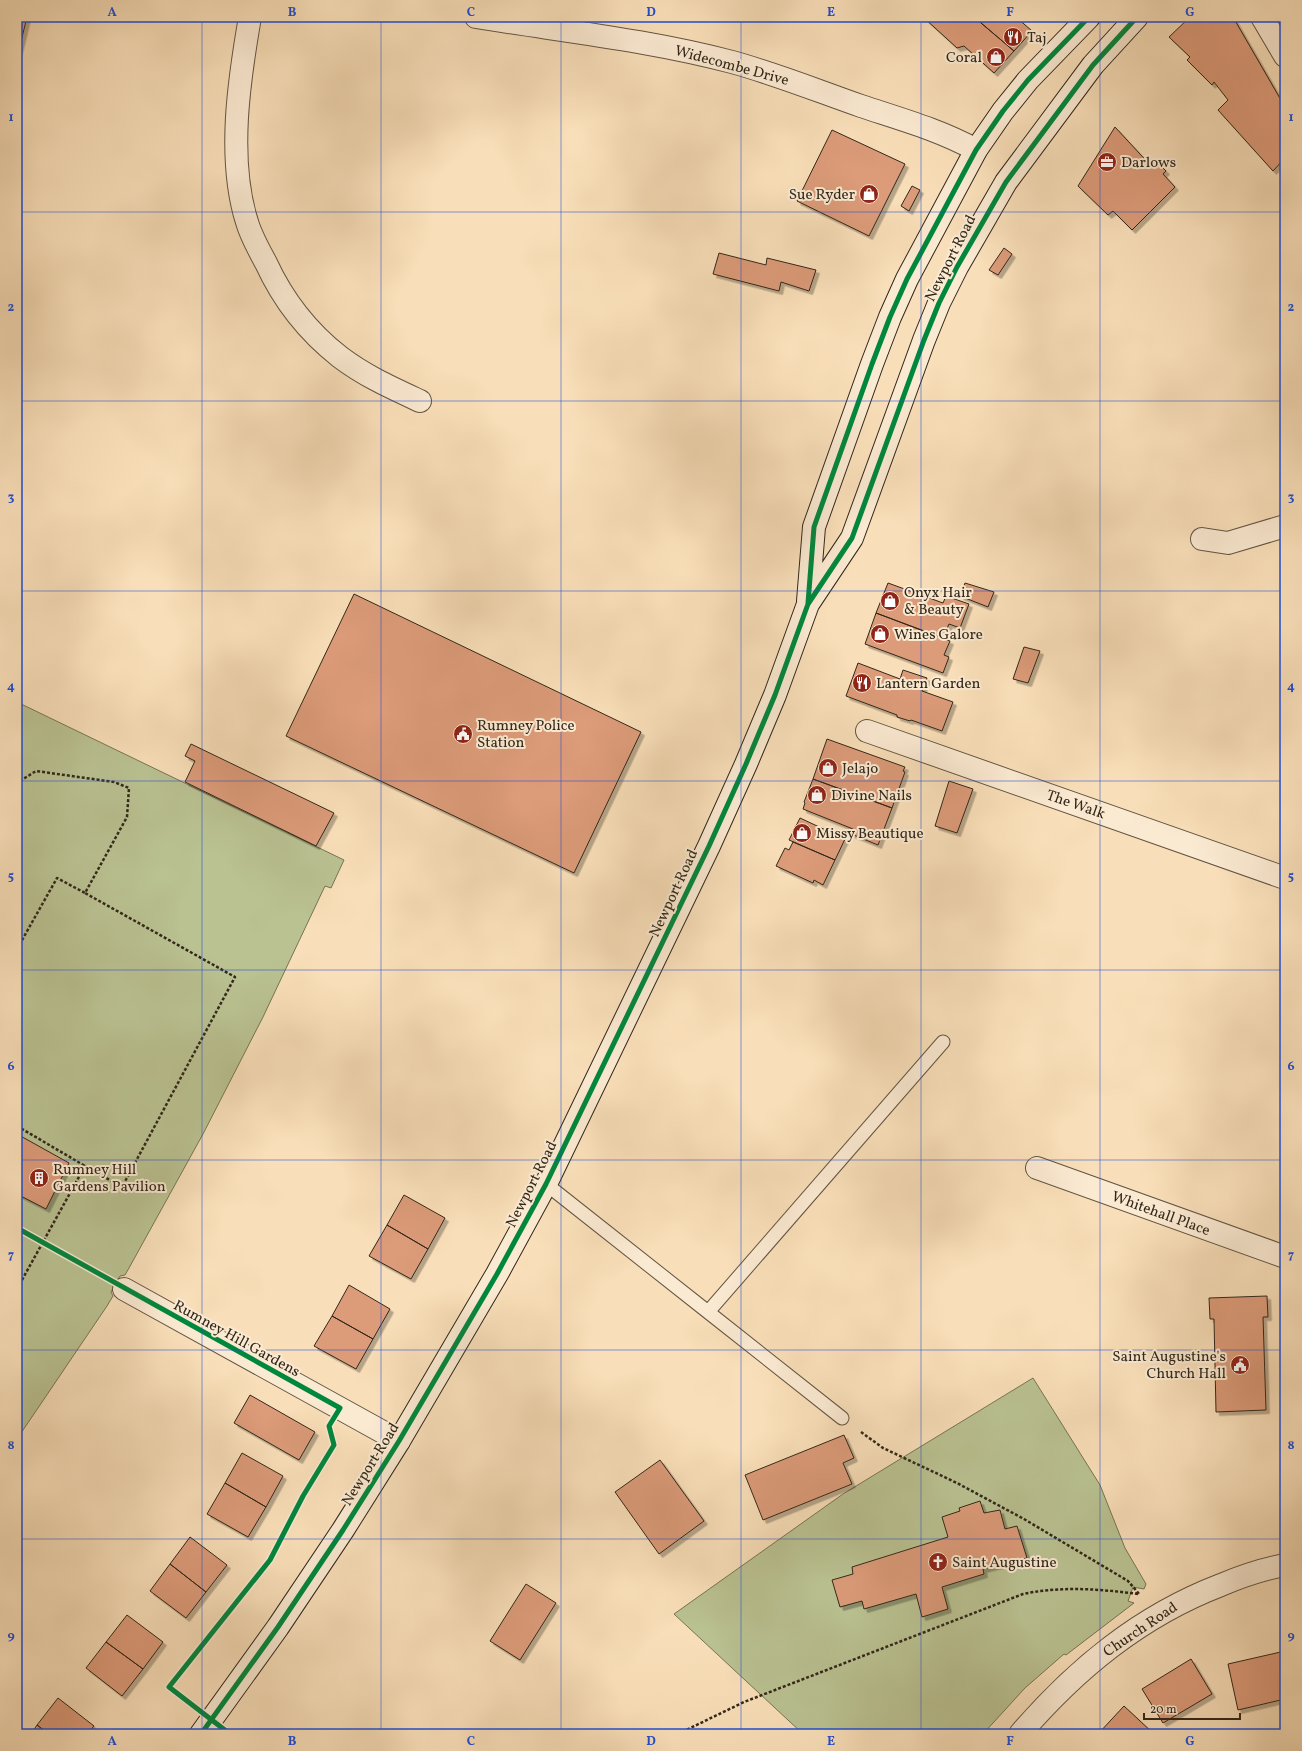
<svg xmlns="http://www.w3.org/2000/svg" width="1302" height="1751" viewBox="0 0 1302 1751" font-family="Vollkorn,serif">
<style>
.green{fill:#bac292;stroke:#767456}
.building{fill:#dc9b79;stroke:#31271a;filter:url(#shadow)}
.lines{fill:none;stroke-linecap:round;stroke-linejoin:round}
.service-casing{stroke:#635542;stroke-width:15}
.minor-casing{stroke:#635542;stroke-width:24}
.secondary-casing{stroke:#31271a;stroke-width:24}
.path{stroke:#31271a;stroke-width:2.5;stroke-dasharray:3 2;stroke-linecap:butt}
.service{stroke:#fbead2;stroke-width:13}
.minor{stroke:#fbead2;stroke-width:22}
.secondary{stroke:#fbead2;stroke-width:22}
.cycleway-casing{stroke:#fbead2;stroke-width:8}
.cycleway{stroke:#00873e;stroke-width:5}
.grid{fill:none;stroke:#1d4ed8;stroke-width:1;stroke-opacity:0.55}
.labels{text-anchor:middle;stroke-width:4;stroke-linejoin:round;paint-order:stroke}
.poi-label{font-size:15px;fill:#31271a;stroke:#fbead2;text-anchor:start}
.street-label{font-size:15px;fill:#31271a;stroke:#fbead2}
.neatline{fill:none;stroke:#1d4ed8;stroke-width:1.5}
.grid-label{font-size:13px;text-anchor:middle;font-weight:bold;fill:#1d4ed8}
</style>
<defs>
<filter id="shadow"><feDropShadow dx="3.5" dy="3.5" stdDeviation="0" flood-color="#0004"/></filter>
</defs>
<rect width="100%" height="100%" fill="#f9dfb9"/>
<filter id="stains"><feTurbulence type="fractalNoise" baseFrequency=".005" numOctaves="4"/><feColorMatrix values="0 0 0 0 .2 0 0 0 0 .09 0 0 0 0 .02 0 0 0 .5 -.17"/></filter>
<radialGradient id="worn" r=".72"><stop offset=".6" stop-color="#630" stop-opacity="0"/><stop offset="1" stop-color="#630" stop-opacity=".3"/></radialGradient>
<path class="green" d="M17,702L344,860L331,888L325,886L263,1017L203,1134L129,1268L125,1275L120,1276L111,1292L113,1296L107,1306L17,1439Z
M1033,1378L1100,1485L1125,1548L1146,1584L1144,1589L1133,1587L1128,1601L1134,1603L1066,1655L1064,1654L1025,1688L983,1734H803L674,1614L843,1494Z"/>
<path class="building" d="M17,17H27L17,58Z
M923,17H974L1014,51L994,73L964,46L957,48Z
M974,17H1016L1032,31L1014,51Z
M1190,17H1233L1285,107V158L1273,171L1218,110L1228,100L1214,82L1212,85L1187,60L1190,57L1169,37Z
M1115,127L1152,167L1158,163L1166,171L1163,174L1175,187L1132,230L1113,211L1108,215L1078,186Z
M832,130L905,164L869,236L797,201Z
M912,186L920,190L909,211L901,206Z
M1004,248L1012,254L998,275L989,270Z
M719,253L766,265L767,258L816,270L809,291L781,282L779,291L713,274Z
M888,583L943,603L946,596L969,604L960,628L949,624L943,638L876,613Z
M965,583L994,592L988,607L960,596Z
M354,594L641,732L574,873L286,736Z
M876,613L950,641L944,655L949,657L943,673L865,644Z
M1024,647L1040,651L1028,683L1013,679Z
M858,663L900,679L903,670L927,678L922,691L953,702L942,731L911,720L910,721L897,717V715L846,696Z
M827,739L905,767L903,771L905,772L892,808L813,779Z
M191,744L334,813L316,846L185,782L195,761L185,756Z
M813,779L892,808L878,845L851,834L853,829L803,809L805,803L804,802Z
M949,781L973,789L957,833L935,826Z
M800,818L845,839L835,860L789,840Z
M793,842L835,860L823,885L814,880L813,883L776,866L785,848L789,850Z
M17,1134L69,1163L46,1209L17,1194Z
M404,1195L445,1218L428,1249L387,1225Z
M387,1225L428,1249L411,1279L369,1256Z
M349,1285L390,1309L373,1339L332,1316Z
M1267,1296L1268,1317H1263L1266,1410L1216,1412L1214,1319H1210L1209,1298Z
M332,1316L373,1339L356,1369L314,1346Z
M250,1395L315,1432L299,1460L234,1423Z
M844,1435L854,1458L843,1463L852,1484L763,1520L745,1475Z
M242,1453L283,1476L266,1507L225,1483Z
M660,1460L704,1521L659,1554L615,1492Z
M225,1483L266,1507L248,1537L207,1514Z
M980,1501L984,1513L1000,1510L1005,1529L1017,1526L1027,1558L983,1569L984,1574L942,1587L948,1609L922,1617L916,1594L864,1609L862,1601L840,1607L832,1580L853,1574L852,1567L948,1537L942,1517L960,1511L959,1508Z
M190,1537L227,1565L206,1592L170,1564Z
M170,1564L206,1592L186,1618L150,1591Z
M526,1584L556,1603L520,1660L490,1641Z
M127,1615L163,1642L143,1669L106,1642Z
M106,1642L143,1669L122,1696L86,1668Z
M1285,1651V1699L1238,1710L1228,1664Z
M1191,1659L1212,1694L1163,1723L1142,1689Z
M58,1698L94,1726L87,1734H49L37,1725Z
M1124,1706L1154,1734H1098Z
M37,1725L49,1734H31Z"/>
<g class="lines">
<g class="service-casing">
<path id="service" d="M546,1184L708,1312L943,1042
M708,1312L842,1418"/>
</g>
<g class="minor-casing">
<path id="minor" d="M250,17C239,80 227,159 247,222C251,236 259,250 266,263C283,300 308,332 340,357C365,376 392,388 420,401
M476,17C562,31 649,40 732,62C776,74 818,91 861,106C900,119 940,130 976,150
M1262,17L1285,56
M1202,539L1228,543L1285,526
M867,731L1285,878
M1037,1168L1285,1257
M124,1289L399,1441
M1020,1734C1076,1669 1140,1616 1221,1585C1242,1576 1263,1569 1285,1565"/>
</g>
<g class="secondary-casing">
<path id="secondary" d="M808,601L814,527L872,364L890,317L907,279L976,150L1003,111L1028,80L1089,17
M201,1734L278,1627L343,1530L399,1441L497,1274L546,1184L709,846L746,764L775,695L808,604L852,538L924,340L939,303L957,267L1006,182L1093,65L1137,17"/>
</g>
<path class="path" d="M17,785L20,781L36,771L114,782L129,788L127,817L85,893L235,977L122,1187L85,1166L17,1289
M17,949L57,878L85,893
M17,1126L85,1166
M17,1228L101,1276
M17,1329L19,1330L17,1333
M861,1432L883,1448L957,1483L1024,1519L1128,1581L1140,1595
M678,1734L744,1702L1023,1594C1061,1586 1100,1589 1138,1594"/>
<use href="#service" class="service"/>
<use href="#minor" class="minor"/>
<use href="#secondary" class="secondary"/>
<g class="cycleway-casing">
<path id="cycleway" d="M808,603L814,527L872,364L890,317L907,279L976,150L1003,111L1028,80L1089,17
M17,1228L340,1408L329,1426L334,1445L303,1496L270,1560L169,1687L230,1734
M201,1734L278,1627L343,1530L399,1441L497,1274L546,1184L709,846L746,764L775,695L808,604L852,538L924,340L939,303L957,267L1006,182L1093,65L1137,17"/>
</g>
<use href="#cycleway" class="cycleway"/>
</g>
<path class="grid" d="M202,17V1734M381,17V1734M561,17V1734M741,17V1734M921,17V1734M1100,17V1734M17,212H1285M17,401H1285M17,591H1285M17,781H1285M17,970H1285M17,1160H1285M17,1350H1285M17,1539H1285"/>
<defs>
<g id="restaurant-disc" transform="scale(1)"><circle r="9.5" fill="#8f2418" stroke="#fbead2"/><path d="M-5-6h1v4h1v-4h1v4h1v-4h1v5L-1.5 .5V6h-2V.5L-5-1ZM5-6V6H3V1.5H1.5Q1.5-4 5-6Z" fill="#fff"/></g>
<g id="shop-disc" transform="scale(1)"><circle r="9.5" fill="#8f2418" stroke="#fbead2"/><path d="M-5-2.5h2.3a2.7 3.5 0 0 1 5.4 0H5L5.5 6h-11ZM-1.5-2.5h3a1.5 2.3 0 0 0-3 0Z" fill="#fff"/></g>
<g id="office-disc" transform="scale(1)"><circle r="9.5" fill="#8f2418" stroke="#fbead2"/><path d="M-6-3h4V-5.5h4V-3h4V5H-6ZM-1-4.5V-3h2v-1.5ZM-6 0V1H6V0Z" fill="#fff"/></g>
<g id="civic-disc" transform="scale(1)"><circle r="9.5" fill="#8f2418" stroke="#fbead2"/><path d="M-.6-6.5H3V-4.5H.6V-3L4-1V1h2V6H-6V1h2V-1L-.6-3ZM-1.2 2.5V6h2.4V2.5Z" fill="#fff"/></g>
<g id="building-disc" transform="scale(1)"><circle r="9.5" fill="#8f2418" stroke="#fbead2"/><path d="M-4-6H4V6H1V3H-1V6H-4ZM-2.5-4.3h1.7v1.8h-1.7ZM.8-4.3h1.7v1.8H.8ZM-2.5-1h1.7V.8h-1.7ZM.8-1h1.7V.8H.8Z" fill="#fff"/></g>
<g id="church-disc" transform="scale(1)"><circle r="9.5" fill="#8f2418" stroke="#fbead2"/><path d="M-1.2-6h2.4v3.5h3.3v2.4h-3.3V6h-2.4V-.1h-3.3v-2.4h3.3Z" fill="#fff"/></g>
</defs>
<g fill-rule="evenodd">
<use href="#restaurant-disc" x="1013" y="37"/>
<use href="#shop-disc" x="996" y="57"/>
<use href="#office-disc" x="1107" y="162"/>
<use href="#shop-disc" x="869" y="194"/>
<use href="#shop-disc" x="890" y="601"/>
<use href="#shop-disc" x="880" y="634"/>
<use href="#restaurant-disc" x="862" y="683"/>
<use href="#civic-disc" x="463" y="734"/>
<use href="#shop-disc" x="828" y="768"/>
<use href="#shop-disc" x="817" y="795"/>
<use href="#shop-disc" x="802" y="833"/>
<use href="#building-disc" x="39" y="1178"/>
<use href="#civic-disc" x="1240" y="1365"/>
<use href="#church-disc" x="938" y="1562"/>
</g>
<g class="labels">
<g class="poi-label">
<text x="1027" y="42">Taj</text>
<text x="982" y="62" text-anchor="end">Coral</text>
<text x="1121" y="167">Darlows</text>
<text x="855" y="199" text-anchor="end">Sue Ryder</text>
<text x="904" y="597">Onyx Hair<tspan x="904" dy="17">&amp; Beauty</tspan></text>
<text x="894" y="639">Wines Galore</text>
<text x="876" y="688">Lantern Garden</text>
<text x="477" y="730">Rumney Police<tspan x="477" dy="17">Station</tspan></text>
<text x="842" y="773">Jelajo</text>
<text x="831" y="800">Divine Nails</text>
<text x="816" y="838">Missy Beautique</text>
<text x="53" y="1174">Rumney Hill<tspan x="53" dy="17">Gardens Pavilion</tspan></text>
<text x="1226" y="1361" text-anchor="end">Saint Augustine's<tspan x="1226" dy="17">Church Hall</tspan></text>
<text x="952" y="1567">Saint Augustine</text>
</g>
<g class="street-label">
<text transform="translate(732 65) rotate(15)" y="5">Widecombe Drive</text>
<text transform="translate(950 258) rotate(-63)" y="5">Newport Road</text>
<text transform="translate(1076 804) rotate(19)" y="5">The Walk</text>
<text transform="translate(673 893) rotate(-65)" y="5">Newport Road</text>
<text transform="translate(531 1184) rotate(-63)" y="5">Newport Road</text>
<text transform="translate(1161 1213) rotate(20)" y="5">Whitehall Place</text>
<text transform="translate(237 1338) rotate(29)" y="5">Rumney Hill Gardens</text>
<text transform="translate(370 1464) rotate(-58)" y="5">Newport Road</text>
<text transform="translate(1140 1629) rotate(-34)" y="5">Church Road</text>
</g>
</g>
<rect width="1302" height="1751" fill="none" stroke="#f9dfb9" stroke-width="44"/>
<path d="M1144 1713v6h96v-6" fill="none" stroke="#31271a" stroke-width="2"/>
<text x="1150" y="1713" font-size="12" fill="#31271a" stroke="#fbead2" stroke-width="3" paint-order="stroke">20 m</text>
<rect x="22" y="22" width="1258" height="1707" class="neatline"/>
<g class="grid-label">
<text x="112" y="16">A</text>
<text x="292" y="16">B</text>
<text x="471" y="16">C</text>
<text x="651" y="16">D</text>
<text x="831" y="16">E</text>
<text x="1010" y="16">F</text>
<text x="1190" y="16">G</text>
<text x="11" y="121">1</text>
<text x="1291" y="121">1</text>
<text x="11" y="311">2</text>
<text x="1291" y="311">2</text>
<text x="11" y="501">3</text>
<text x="1291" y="501">3</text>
<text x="11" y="690">4</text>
<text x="1291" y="690">4</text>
<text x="11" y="880">5</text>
<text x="1291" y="880">5</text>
<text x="11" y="1070">6</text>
<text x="1291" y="1070">6</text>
<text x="11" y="1259">7</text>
<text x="1291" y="1259">7</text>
<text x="11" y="1449">8</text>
<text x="1291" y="1449">8</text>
<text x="11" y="1639">9</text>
<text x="1291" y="1639">9</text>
<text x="112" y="1745">A</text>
<text x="292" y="1745">B</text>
<text x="471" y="1745">C</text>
<text x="651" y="1745">D</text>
<text x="831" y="1745">E</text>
<text x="1010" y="1745">F</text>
<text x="1190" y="1745">G</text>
</g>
<rect width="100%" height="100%" filter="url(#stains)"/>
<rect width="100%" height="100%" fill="url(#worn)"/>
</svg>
